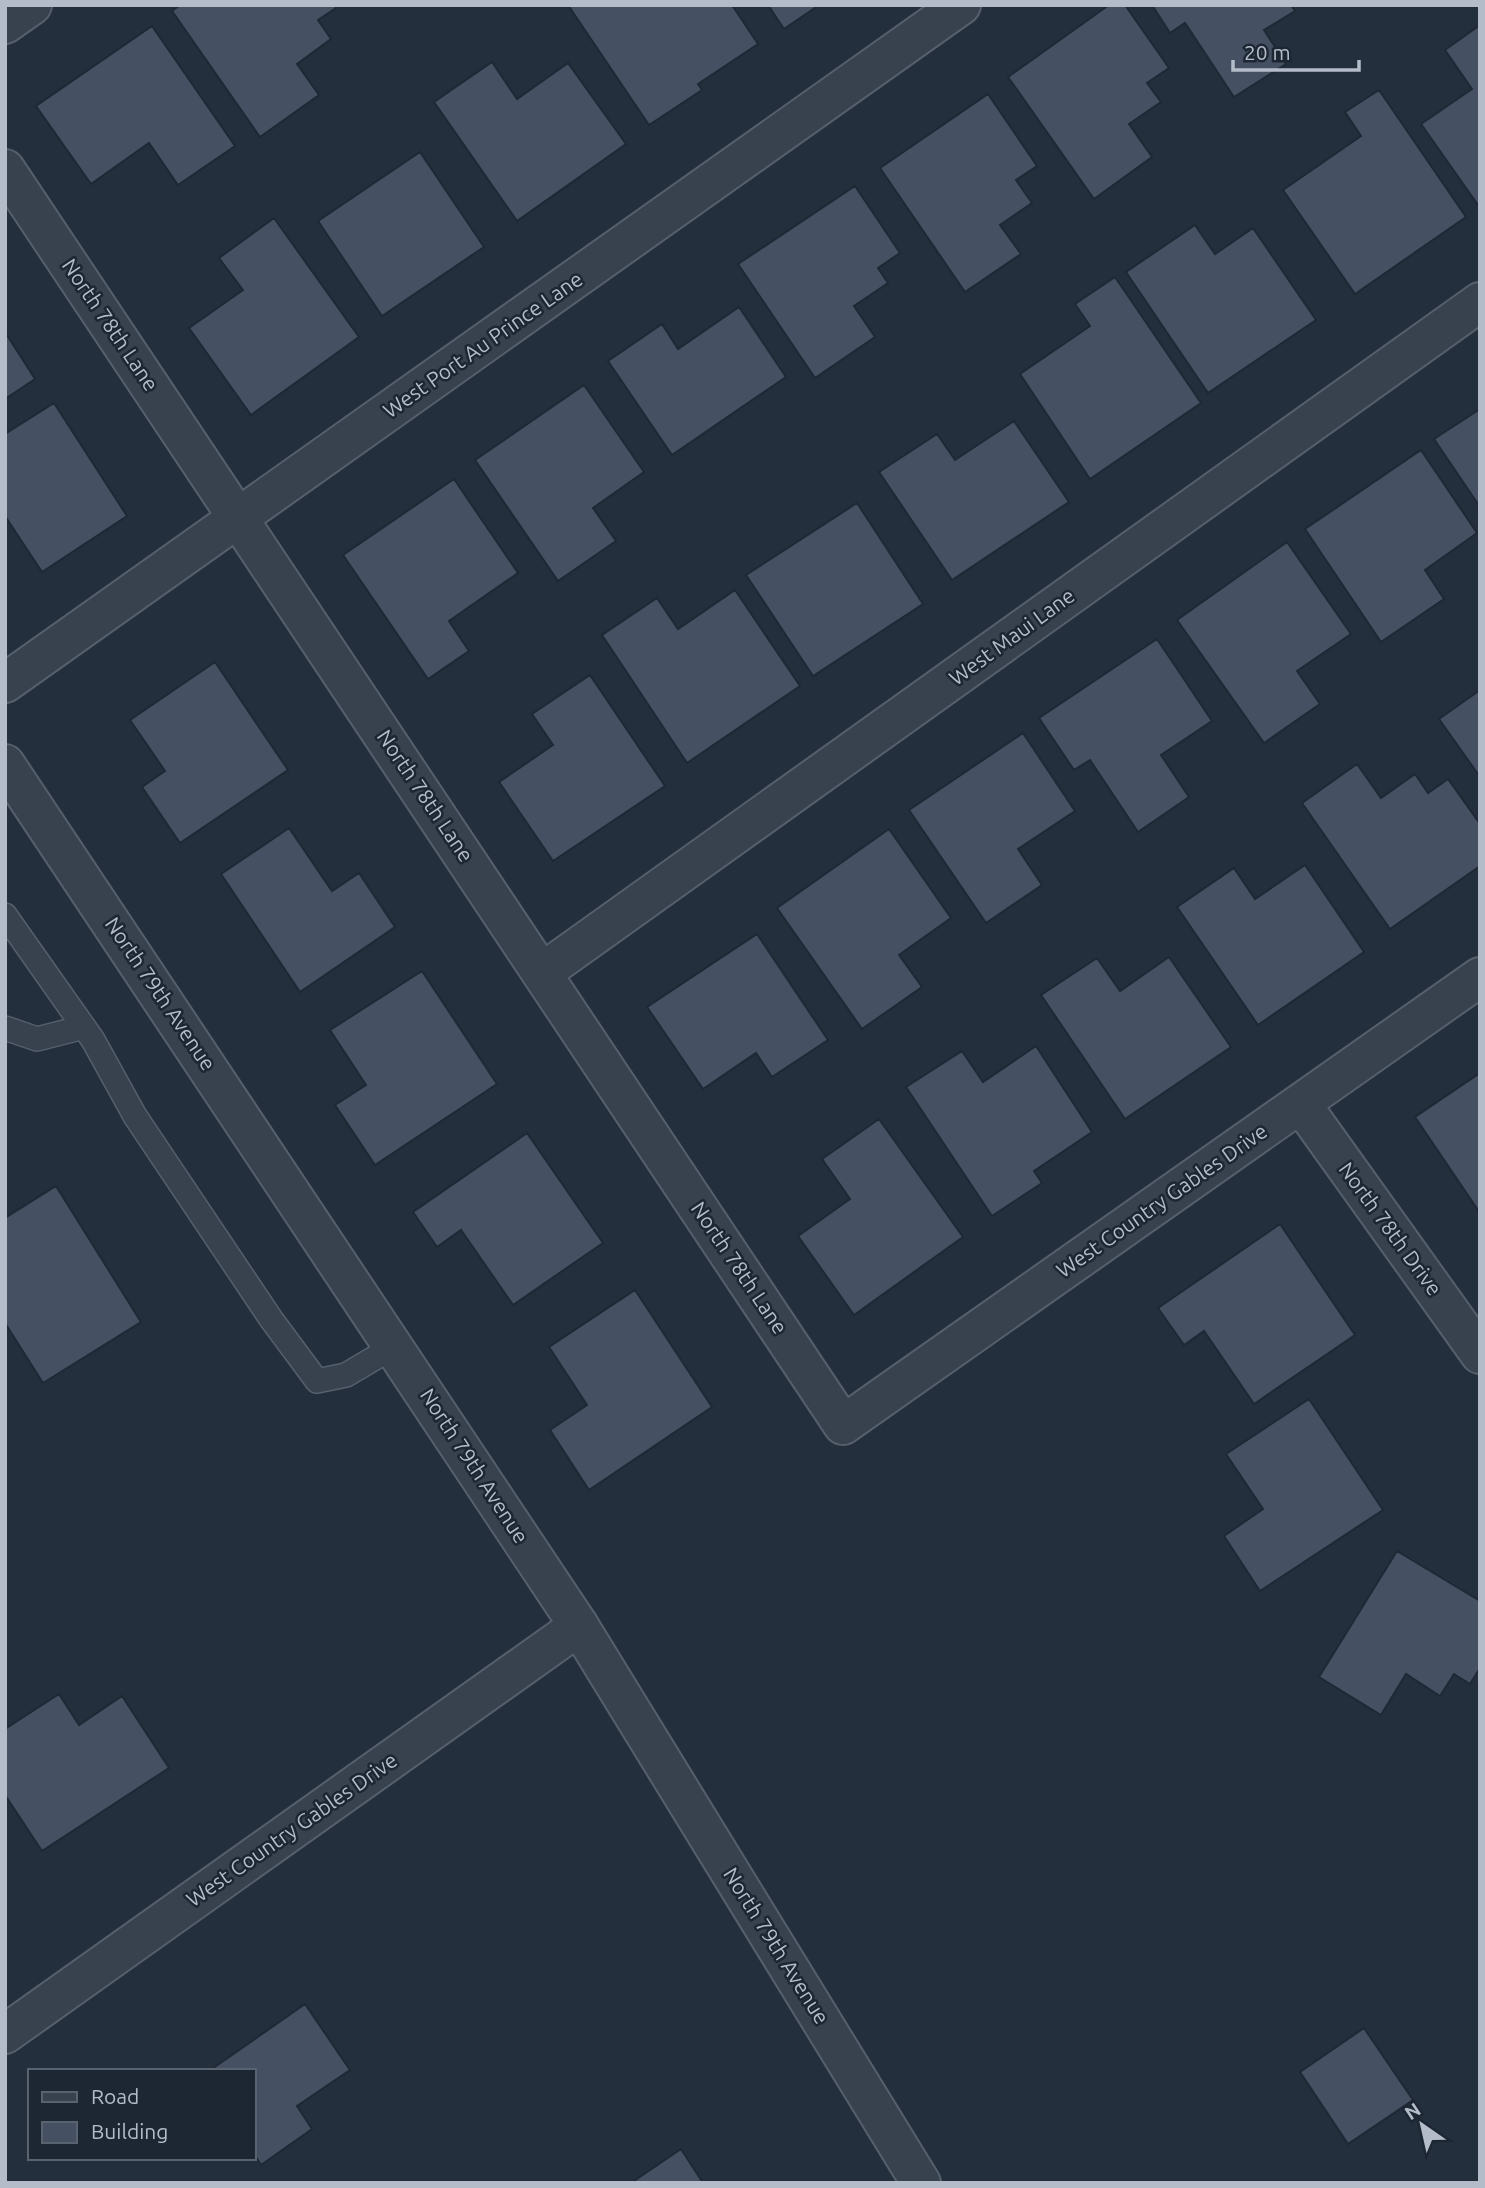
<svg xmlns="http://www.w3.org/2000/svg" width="1485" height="2188" viewBox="0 0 1485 2188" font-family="Ubuntu,sans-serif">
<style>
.building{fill:#455162;stroke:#1f2835;stroke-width:2}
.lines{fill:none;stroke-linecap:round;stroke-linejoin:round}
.service-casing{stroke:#565f6c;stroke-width:26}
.minor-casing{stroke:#565f6c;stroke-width:42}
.tertiary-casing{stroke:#565f6c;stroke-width:42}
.service{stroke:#38414e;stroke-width:23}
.minor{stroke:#38414e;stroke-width:38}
.tertiary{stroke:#38414e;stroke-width:38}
.labels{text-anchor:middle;stroke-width:5;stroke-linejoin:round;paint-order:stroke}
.street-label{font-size:21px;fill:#b4bcc9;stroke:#1d2633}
</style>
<rect width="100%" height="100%" fill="#242f3e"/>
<path class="building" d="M180,5H334L336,8L318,20L331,39L297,64L319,95L260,137L172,11Z
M568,5H732L758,44L698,84L702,90L649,125Z
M768,5H819L784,29Z
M1109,5H1125L1169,68L1147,83L1161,102L1129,124L1152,157L1094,199L1008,77Z
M1152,5H1291L1295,11L1264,30L1286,64L1234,97L1185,23L1170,33Z
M1480,25V204L1478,205L1421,124L1472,89L1445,50Z
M152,26L235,146L178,185L149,143L91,184L36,106Z
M492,62L517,99L568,63L626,144L517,221L434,102Z
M1379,90L1466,217L1355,294L1283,190L1361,136L1345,112Z
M988,94L1037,166L1016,180L1032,203L1000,225L1021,254L965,292L880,168Z
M420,152L484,247L382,316L318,221Z
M855,186L900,253L878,268L888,283L854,306L875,337L815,378L738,264Z
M274,218L359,337L251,415L189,328L243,290L219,258Z
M1195,225L1215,254L1253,228L1316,320L1208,393L1126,272Z
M1115,277L1201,403L1090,479L1020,374L1090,326L1075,304Z
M739,307L786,377L672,455L608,361L662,324L678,349Z
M5,332L35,379L5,399Z
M584,385L644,472L593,508L616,541L558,581L475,460Z
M54,403L127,516L42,572L5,516V434Z
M1480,409V507L1434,439Z
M1014,421L1069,502L952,580L879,472L937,434L955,460Z
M1421,450L1477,533L1425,570L1444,599L1381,642L1305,529Z
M454,479L518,573L449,621L469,651L428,679L343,555Z
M857,503L923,604L813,676L746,575Z
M1287,542L1351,634L1297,671L1320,704L1264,743L1177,620Z
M735,590L800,686L687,763L602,635L657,598L678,629Z
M1157,639L1212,721L1161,755L1189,797L1138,832L1090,760L1074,770L1039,718Z
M215,662L288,770L180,843L142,787L165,771L130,720Z
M590,675L665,786L553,861L499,782L553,745L532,714Z
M1480,690V777L1439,719Z
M1023,733L1075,811L1018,849L1042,885L986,923L909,810Z
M1357,764L1381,798L1415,774L1428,793L1448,779L1480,824V866L1390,929L1302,803Z
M289,828L332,891L359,873L395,927L300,992L221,874Z
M889,829L951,918L899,955L922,987L862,1029L777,908Z
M1305,865L1364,952L1258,1025L1177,907L1234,868L1255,899Z
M757,934L828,1040L772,1077L756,1053L703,1089L647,1007Z
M1169,957L1231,1047L1125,1119L1041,995L1097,958L1120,991Z
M422,971L497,1084L375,1165L335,1105L366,1085L330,1030Z
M1036,1046L1092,1132L1034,1171L1042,1183L992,1216L906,1087L962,1051L983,1082Z
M1480,1073V1213L1415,1117Z
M879,1119L963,1237L854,1315L798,1236L850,1199L822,1159Z
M527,1133L603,1243L513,1305L461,1230L437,1247L413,1212Z
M56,1186L141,1322L43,1383L5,1323V1218Z
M1280,1224L1355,1335L1254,1404L1204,1331L1184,1345L1158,1308Z
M635,1290L712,1407L589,1490L550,1430L587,1405L549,1347Z
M1309,1399L1383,1510L1260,1591L1224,1536L1263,1509L1226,1454Z
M1397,1551L1480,1601V1668L1470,1684L1454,1674L1440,1696L1406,1674L1381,1715L1319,1677Z
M59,1694L79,1725L122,1696L169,1768L42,1851L5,1795V1729Z
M305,2004L350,2070L297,2106L312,2129L261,2165L254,2154V2071H209Z
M1364,2028L1413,2100L1348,2144L1300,2072Z
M681,2149L703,2183H631Z"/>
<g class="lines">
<g class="service-casing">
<path id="service" d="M5,915L93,1040L135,1116L271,1319L317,1381L346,1375L395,1346
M5,1028L37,1039L84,1027"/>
</g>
<g class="minor-casing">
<path id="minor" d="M5,24L32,5
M5,169L843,1425L1480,977
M5,683L961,5
M543,972L1480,302
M1301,1104L1480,1354
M5,2034L579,1626"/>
</g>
<g class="tertiary-casing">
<path id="tertiary" d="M5,764L579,1626L921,2183"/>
</g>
<use href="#service" class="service"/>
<use href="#minor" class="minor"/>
<use href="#tertiary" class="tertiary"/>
</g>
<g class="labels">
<g class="street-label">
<text transform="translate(110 325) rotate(56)" y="7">North 78th Lane</text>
<text transform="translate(483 345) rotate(-35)" y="7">West Port Au Prince Lane</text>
<text transform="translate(1012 637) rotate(-36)" y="7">West Maui Lane</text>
<text transform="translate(425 796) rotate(56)" y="7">North 78th Lane</text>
<text transform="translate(160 994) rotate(56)" y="7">North 79th Avenue</text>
<text transform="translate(1162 1201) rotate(-35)" y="7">West Country Gables Drive</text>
<text transform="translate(1390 1229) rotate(54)" y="7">North 78th Drive</text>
<text transform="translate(739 1268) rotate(56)" y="7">North 78th Lane</text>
<text transform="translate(474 1466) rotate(57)" y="7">North 79th Avenue</text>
<text transform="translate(292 1830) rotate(-35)" y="7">West Country Gables Drive</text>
<text transform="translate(776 1946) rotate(58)" y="7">North 79th Avenue</text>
</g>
</g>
<rect width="1485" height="2188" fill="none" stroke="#b4bcc9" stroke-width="14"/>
<rect x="28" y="2069" width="228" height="91" fill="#1d2633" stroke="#59626f" stroke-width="2"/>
<rect x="42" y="2092" width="35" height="10" fill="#38414e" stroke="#59626f" stroke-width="2"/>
<text x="91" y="2104" font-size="21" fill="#b4bcc9">Road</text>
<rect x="42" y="2122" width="35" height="21" fill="#455162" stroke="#59626f" stroke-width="2"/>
<text x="91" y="2139" font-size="21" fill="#b4bcc9">Building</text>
<g transform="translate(1422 2125) rotate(326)" stroke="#1d2633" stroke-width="5" paint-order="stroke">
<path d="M0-5L12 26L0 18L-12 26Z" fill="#b4bcc9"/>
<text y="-10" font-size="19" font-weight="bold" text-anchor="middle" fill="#b4bcc9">N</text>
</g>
<path d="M1233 60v10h126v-10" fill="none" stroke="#b4bcc9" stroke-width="3.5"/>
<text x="1244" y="60" font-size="21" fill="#b4bcc9" stroke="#1d2633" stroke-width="5" paint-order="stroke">20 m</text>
</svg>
